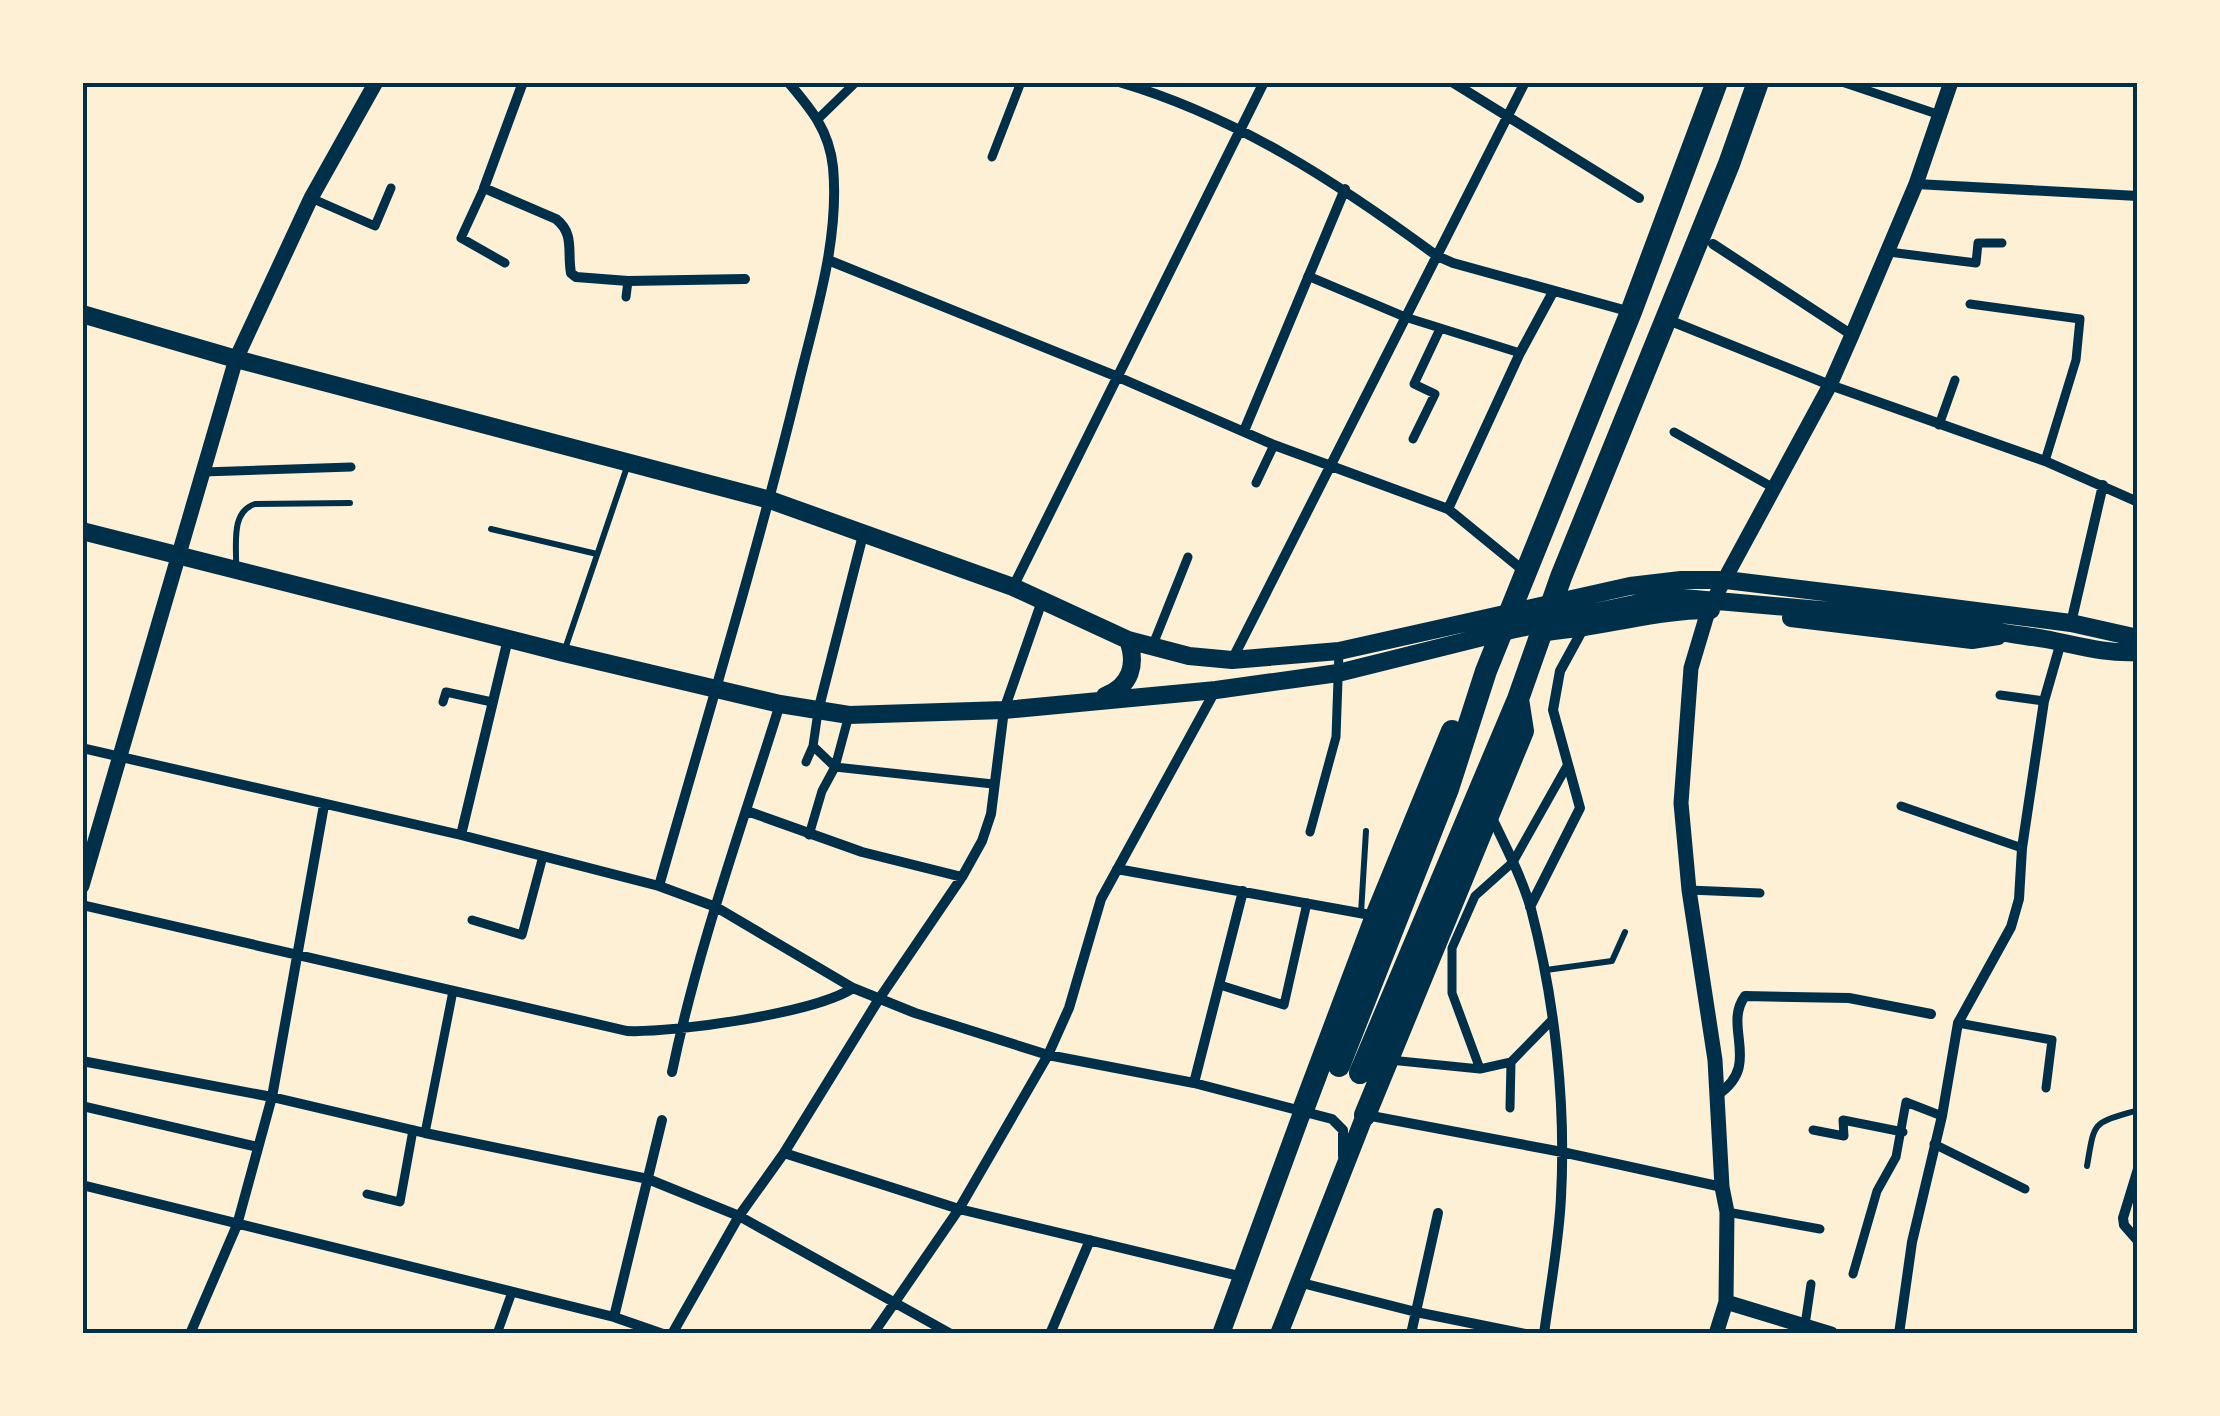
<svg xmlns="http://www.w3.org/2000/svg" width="2220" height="1416" viewBox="0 0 2220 1416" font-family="Rubik,sans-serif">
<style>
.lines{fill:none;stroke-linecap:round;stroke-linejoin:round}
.service{stroke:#003049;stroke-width:6}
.pedestrian{stroke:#003049;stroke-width:9}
.minor{stroke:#003049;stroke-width:10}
.tertiary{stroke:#003049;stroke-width:15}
.secondary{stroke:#003049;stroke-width:18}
.motorway{stroke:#003049;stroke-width:22}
.neatline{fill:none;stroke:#003049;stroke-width:4}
</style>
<rect width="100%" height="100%" fill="#fdf0d5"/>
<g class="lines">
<path class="service" d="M491,529L597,554
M236,568C237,545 230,512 255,504L350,503
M565,649L627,467
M1361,913L1366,831
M1546,970L1612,961L1625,932
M2087,1166C2095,1119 2092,1124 2138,1110"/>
<path class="pedestrian" d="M1842,82L1940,115
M819,118L856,82
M992,157L1021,82
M484,188L461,238L505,263
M311,198L375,226L391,188
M1889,252L1976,263L1978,243H2002
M1308,276L1405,317L1520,353
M626,297L628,281
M1970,304L2080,319L2076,360L2045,461
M1939,425L1955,380
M1674,432L1772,487
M1413,439L1435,394L1414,384L1440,329
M203,472L351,467
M1256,483L1274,445
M1152,647L1188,557
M2000,695L2044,701
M443,702L446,692L492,702
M813,746L835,767L993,784
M806,762L813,746L818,712
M1901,806L2022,848
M1310,832L1336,737L1339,651
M809,835L822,791L835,767L849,715
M1689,890L1760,893
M472,920L522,935L543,856
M1220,985L1284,1005L1307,903
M1958,1023L2052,1040L2046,1088
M1390,1060L1480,1069L1452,993V948L1475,896L1513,862L1567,766
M1480,1069L1511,1062L1551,1021
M1510,1108L1511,1062
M1813,1130L1844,1136L1843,1120L1903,1132
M425,1133L453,991
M1934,1144L2025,1189
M367,1194L400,1202L413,1130
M1727,1212L1820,1229
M1853,1274L1877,1191L1896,1157L1906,1102L1942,1116
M1805,1325L1811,1284
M497,1334L512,1292"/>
<path class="minor" d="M523,82L484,188L556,219C575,234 567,252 571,273L576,277L628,281L745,279
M1119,82C1238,117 1338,183 1437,256L1453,263L1631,312
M1452,82L1639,198
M1916,184L2138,196
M1713,244L1852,335
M828,260L1118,377L1274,445L1448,509L1525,572
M1666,319L1830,385L2045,461L2138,502
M1244,431L1345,189
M1448,509L1520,353L1553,292
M1013,587L1264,82
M2071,623L2103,485
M1232,660L1525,82
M818,711L864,531
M82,748L461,835L659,886L716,907L853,988L915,1013L1048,1055L1194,1083L1332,1119L1343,1130V1156
M747,811L862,852L962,877
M1492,818C1506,847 1522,878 1531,909C1555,1001 1566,1103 1561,1197C1559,1242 1550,1288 1544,1334
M461,835L508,639
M1117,869L1376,916
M659,886C706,721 756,557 797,390C814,318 840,242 833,167C829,130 811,109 788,82
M82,905L627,1031C674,1033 815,1013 853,988
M1530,907L1580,808L1553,710L1560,671L1583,629
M82,1061L272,1097L425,1133L648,1179L739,1216L951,1334
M672,1072C698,947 742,826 780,704
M1194,1083L1243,891
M1717,1095C1763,1065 1722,1027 1745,996L1849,998L1931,1014
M82,1106L258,1147
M1366,1115L1562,1152L1722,1187
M784,1153L959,1209L1243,1277
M2138,1169L2123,1218L2124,1225L2138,1241
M82,1185L614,1317L663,1334
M1298,1282L1416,1312L1525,1334
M614,1317L662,1120
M190,1334L237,1225L272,1097L324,805
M672,1334L739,1216L784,1153L879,999L962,877L982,841L991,814L1004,710L1042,601
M873,1334L959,1209L1048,1055L1069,1008L1101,899L1215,691
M1050,1334L1090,1240
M1411,1334L1438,1213
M1899,1334L1912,1242L1942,1116L1958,1023L2011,927L2019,899L2022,848L2044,701L2061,642"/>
<path class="tertiary" d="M82,886L236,359L311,198L376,82
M1726,1302L1831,1334
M1716,1334L1726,1302L1727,1212L1722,1187L1715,1060L1689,890L1681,803L1691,668L1709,608L1830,385L1852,335L1916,184L1951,82"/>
<path class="secondary" d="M82,314L236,359L770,500L1013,587L1128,640L1189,656L1232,660L1339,651L1630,586L1681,580H1726L1890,600L2071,623L2138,638
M82,531L564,653L780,704L849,715L1004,710L1216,690L1338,673L1511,630L1639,603L1683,598L1969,623C1998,634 2016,634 2045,639C2077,645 2105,654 2138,652
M1791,618L1972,640L1998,636
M1544,632C1600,628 1654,610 1711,610
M1105,696C1131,686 1137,664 1128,640
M1221,1334L1303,1110
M1279,1334L1365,1115"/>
<path class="motorway" d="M1339,1066L1448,789L1486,671L1631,312L1717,82
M1360,1073L1518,699L1561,577L1729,164L1758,82
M1303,1110L1376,916L1452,731
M1365,1115L1523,731L1518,699"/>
</g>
<rect width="2220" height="1416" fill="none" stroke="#fdf0d5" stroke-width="170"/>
<rect x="85" y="85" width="2050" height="1246" class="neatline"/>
</svg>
